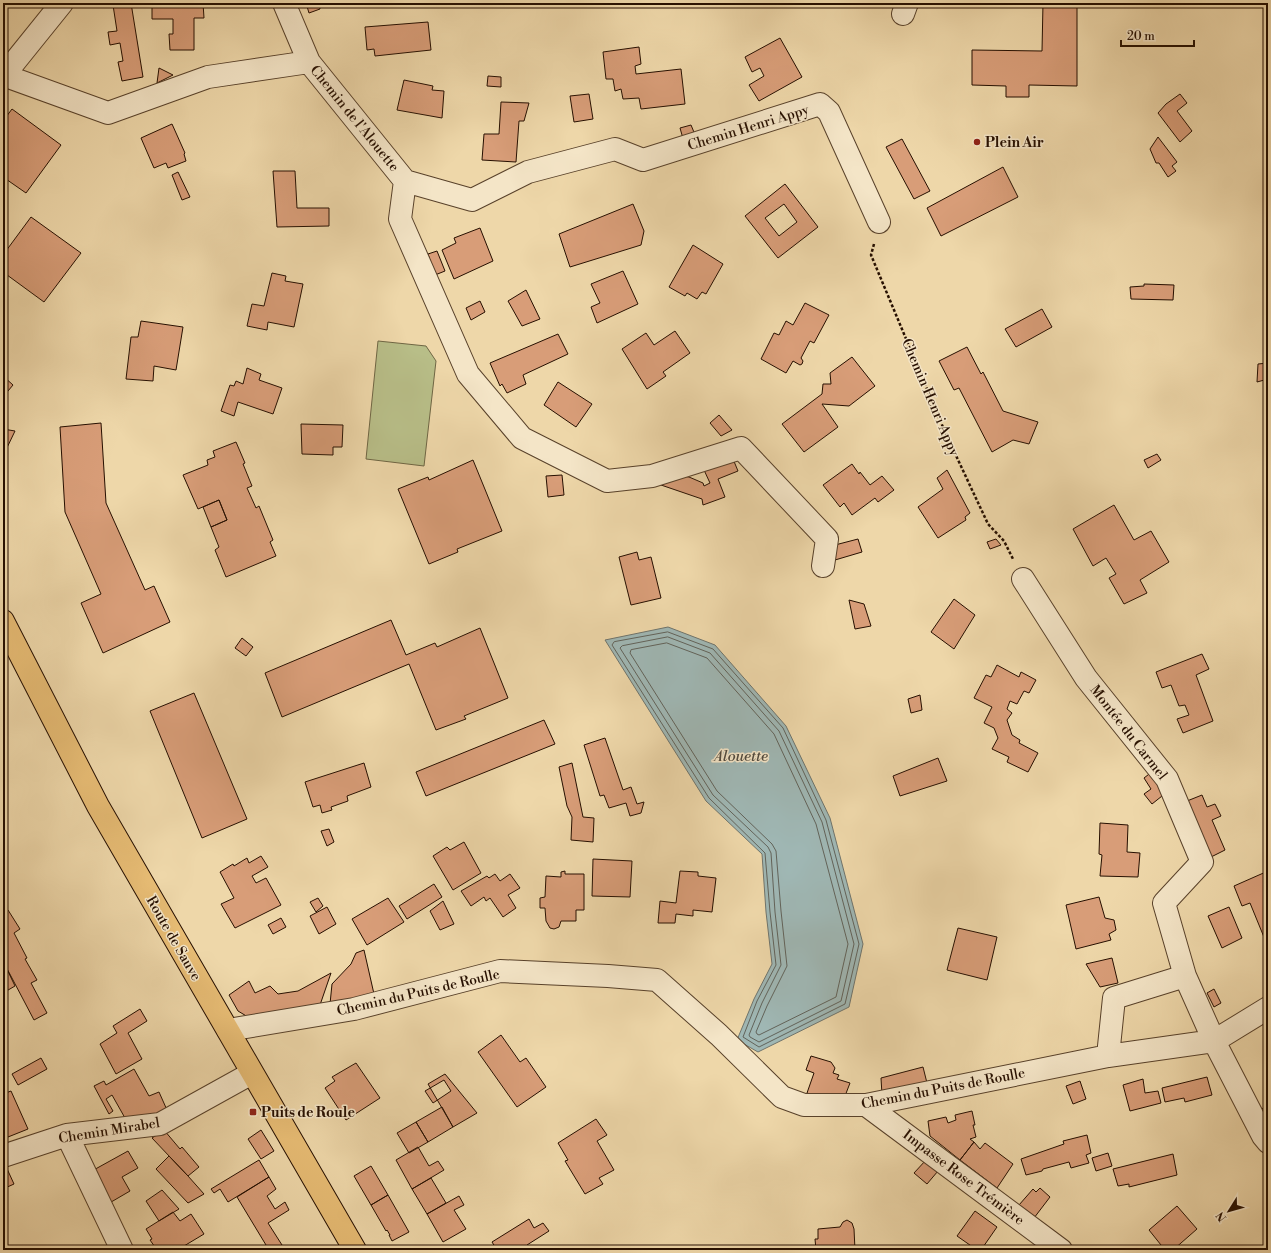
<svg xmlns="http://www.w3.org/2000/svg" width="1271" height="1253" viewBox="0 0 1271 1253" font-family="'Libre Bodoni',serif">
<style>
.green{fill:#b8be88;stroke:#6f6644}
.water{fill:#9fb7b4;stroke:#6f746c}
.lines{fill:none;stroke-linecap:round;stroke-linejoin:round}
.shore{stroke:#62635a;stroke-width:1}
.building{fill:#d89d78;stroke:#260f00;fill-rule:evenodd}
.minor-casing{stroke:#58412a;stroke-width:24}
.major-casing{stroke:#260f00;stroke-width:24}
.path{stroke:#260f00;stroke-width:2.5;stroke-dasharray:3 2;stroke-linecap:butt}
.minor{stroke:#f4e5c7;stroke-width:22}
.major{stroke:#e7bc74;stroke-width:22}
.poi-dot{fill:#8f2418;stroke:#f4e5c7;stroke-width:1.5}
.labels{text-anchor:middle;stroke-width:3;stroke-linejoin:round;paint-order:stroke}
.street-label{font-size:14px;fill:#260f00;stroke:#f4e5c7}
.poi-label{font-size:14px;font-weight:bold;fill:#260f00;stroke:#f4e5c7;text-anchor:start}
.water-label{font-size:15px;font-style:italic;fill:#504a3f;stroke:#f4e5c7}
</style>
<rect width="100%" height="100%" fill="#eed7a9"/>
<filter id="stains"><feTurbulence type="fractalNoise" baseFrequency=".005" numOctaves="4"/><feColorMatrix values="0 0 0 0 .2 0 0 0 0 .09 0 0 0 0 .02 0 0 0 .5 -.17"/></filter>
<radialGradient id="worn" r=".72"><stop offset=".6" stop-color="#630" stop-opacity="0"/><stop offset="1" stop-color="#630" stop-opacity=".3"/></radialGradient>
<path class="green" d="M378,341L426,346L436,361L424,466L366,459Z"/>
<path class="water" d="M668,627L715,645L786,726L830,818L863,944L849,1007L758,1052L737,1040L754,999L772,964L766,912L762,854L706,801L605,640Z"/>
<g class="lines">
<path class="shore" d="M668,632L713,649L783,728L826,820L859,944L845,1004L759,1047L743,1037L757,1001L776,965L770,912L765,853L709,798L612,645L614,642Z
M668,637L710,653L779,731L822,822L854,944L841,1001L759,1042L750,1037L749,1035L762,1003L781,965L775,912L771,853L768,847L713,795L620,648L622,646Z
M667,643L707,658L774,734L816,824L848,944L836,997L759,1035L757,1034L756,1032L767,1006L787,966L781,911L776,851L772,844L717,791L630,653L631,650Z"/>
</g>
<path class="building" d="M131,3L143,77L122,81L118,62L123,61L120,43L110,45L108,32L117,31L113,5Z
M152,3H203L204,18H194V50H170L169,34H173V19H152Z
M306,3H319L320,9L309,13Z
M1043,3H1077V86L1029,85V97H1006V86L972,85V50L1042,51Z
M428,22L431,50L375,56L374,49L367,50L365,27Z
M780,38L802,77L759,101L749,85L764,76L760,68L752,72L745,57Z
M639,47L641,64L635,66L636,74L681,69L685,104L641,109L639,98L623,99L621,89L615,91L613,79H606L603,52Z
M159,68L173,75L157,83Z
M488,76L501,77V87L487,86Z
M404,80L433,86L432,90L444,91L442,118L397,110Z
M589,94L593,119L574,122L570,96Z
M1180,94L1187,103L1177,111L1192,131L1180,142L1158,113L1166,104Z
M501,102L529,103L524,121H519L516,162L482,160L484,134H499Z
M12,109L61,145L26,193L3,177V121Z
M172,124L185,153L184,154L186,161L168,168L166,163L154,168L141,138Z
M691,125L696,137L684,142L680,128Z
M1158,137L1177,162L1172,166L1176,171L1168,177L1159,163H1156L1150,149Z
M902,139L930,191L914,199L886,147Z
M1003,167L1018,197L941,236L927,208Z
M273,171H295L297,208H329V226L277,227Z
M178,172L190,197L182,200L172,175Z
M785,184L818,227L778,258L745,216ZM784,204L797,222L779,236L765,218Z
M633,204L644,231L641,245L570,267L559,234Z
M31,217L81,253L44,302L3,272V255Z
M480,228L493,261L454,279L442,250L456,243L454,238Z
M693,245L723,264L706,294L702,292L697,299L687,293L685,296L669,287Z
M437,251L445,271L435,275L428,254Z
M623,271L638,304L597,323L591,307L600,303L591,284Z
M272,273L286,276L285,281L303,284L294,327L268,322L267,330L247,326L252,304L264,306Z
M1144,284L1174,285L1173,300L1131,299L1130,287L1144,286Z
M526,290L540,319L522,326L508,301Z
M480,301L485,312L471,320L466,308Z
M805,303L829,315L814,343L810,341L801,358L803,361L802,364L800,365L793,361L786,373L761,359L774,333L779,335L786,321L793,325Z
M1042,309L1052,327L1016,347L1005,329Z
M141,321L183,327L176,370L154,366L153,381L126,379L131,337H138Z
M675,331L690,353L663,372L666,376L647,389L622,349L646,333L654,345Z
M558,334L568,354L523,375L526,384L507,393L502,384L500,386L490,363Z
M967,347L981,374L983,372L1003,411L1038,422L1029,444L1013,440L992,452L959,388L954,390L939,361Z
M852,357L875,386L849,406L822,404L838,427L804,452L782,424L822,394L823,384H831L830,373Z
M1268,363V379L1257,382L1258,364Z
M247,368L261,374L259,380L282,388L273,414L238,402L234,416L221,411L230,385L234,386L236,381L243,384Z
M3,376L13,385L3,397Z
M558,382L592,404L576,427L544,405Z
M719,415L732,430L721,436L710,423Z
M101,423L106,503L145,590L154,586L170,622L103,653L81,603L101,594L65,512L60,427Z
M301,424L343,425L342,447H333V455L302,454Z
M3,429L15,431L3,456Z
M236,442L245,463L243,464L252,486L247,488L256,508L259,506L273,540L270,542L276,556L226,577L215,550L219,547L211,527L227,520L219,500L198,509L183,475L208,465L207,460L215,457L213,451Z
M1157,454L1161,460L1148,468L1144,460Z
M733,459L738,471L718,479L725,497L703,505L702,499L661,485L664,476L671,474L689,477L703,483L704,486L710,483L704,470Z
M473,460L502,531L457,549L458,552L429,564L398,489L428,477L429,480Z
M852,464L859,474L860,472L870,485L882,476L894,490L878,502L875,498L852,515L844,503L840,507L823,485Z
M947,470L970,513L965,517L966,520L938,538L918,507L943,489L937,478Z
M562,475L564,495L548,497L546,476Z
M219,500L227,520L211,527L203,507Z
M1114,505L1134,540L1151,531L1169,562L1140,580L1147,593L1124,604L1109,578L1116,574L1106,558L1093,566L1073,529Z
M858,539L862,552L835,560V545Z
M996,539L1001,545L990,549L987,542Z
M637,552L639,560L651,557L661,598L631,605L619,557Z
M954,599L975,615L954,649L931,632Z
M849,600L864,604L871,626L855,629Z
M391,620L406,655L435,643L437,647L480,628L508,698L464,716L466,719L436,730L409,664L282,717L265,673Z
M242,638L253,647L246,656L235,648Z
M1202,654L1209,669L1196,675L1213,721L1183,733L1177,719L1189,715L1185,705L1179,706L1171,685L1162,688L1156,672Z
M997,665L1019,677L1021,672L1036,680L1029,693L1024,691L1017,704L1010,701L1007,709L1012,713L1007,720L1012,735L1020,740L1019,743L1038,753L1028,772L1007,762L1009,757L992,749L998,738L994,728L984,723L992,707L974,698L986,675L991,677Z
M194,693L247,819L202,838L150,711Z
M920,695L922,710L911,713L908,699Z
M544,720L555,744L426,796L416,772Z
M605,738L623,790L631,787L637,804L644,802L641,813L630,816L626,803L609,808L604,795L600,796L584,745Z
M938,758L947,781L900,796L893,776Z
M364,763L371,787L347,796L348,801L331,807L332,810L322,813L320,805L313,807L305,782Z
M572,763L583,817L594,818L593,842L571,840L572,817L567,806L559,767Z
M1153,771L1167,792L1152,804L1144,794L1151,789L1144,778Z
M1202,795L1207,807L1215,804L1221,816L1212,820L1225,850L1211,857L1187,801Z
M1100,823L1128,825L1127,852L1140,853L1138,877L1100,876L1102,855L1099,854Z
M329,829L334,842L327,846L321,831Z
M464,842L481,873L453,890L433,856L447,847L450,850Z
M261,856L268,867L252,876L256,883L266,878L281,905L235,928L221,904L234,898L220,872L233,864L234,866L247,858L249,863Z
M593,859L632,861L630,897L592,896Z
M565,871V874H584V910H576V921H561L559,927L554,929L550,928L546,921L545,908H540V898L545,897L546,876L561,877V872Z
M680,871L698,872V876L716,878L712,912L693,910V916L676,914L675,923H658L660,901L676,903Z
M1268,871V947L1250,903L1242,906L1234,886Z
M495,874L500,881L510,874L520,888L508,895L516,908L503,917L490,898L486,901L484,897L471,906L461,891L487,876L489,878Z
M434,884L442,897L407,919L399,906Z
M1099,897L1105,918L1114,920L1116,930L1109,934L1111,940L1076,949L1066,905Z
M318,898L323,906L316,912L310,902Z
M388,898L404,922L367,945L352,919Z
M443,901L454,924L440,930L430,911Z
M327,907L336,924L319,934L310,916Z
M1229,907L1242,938L1222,948L1208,916Z
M8,910L20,929L14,933L27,958L25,959L37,980L31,983L47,1013L34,1020L3,961V913Z
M281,918L286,927L273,934L268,925Z
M958,928L997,937L987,980L947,970Z
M364,950L374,994L330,1004L332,984L351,964L356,953Z
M1112,958L1118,983L1100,987L1086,964Z
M3,961L15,986L3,993Z
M331,973L320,1005L248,1017L238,1011L229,995L249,981L255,993L270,986L278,994L298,991Z
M1214,989L1221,1003L1214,1007L1207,993Z
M140,1009L147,1021L128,1033L142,1059L116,1074L100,1044L117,1033L113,1026Z
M501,1035L520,1062L526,1058L546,1087L517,1107L478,1052Z
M811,1056L831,1062L835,1068L833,1073L839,1075L837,1079L850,1083L845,1096L819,1097L807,1093L814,1073L806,1070Z
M41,1058L47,1069L18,1085L12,1074Z
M356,1063L380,1098L346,1120L325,1088L335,1081L332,1077Z
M923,1067L927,1083L882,1095L881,1078Z
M134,1069L149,1096L159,1092L167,1110L154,1116L125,1118L112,1095L106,1099L113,1111L109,1114L94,1086L104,1081L106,1085Z
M445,1074L477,1113L453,1127L428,1084Z
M1207,1077L1212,1095L1185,1102L1184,1098L1165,1102L1162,1088Z
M1143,1079L1145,1093L1158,1091L1161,1103L1130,1111L1123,1085Z
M444,1080L451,1091L433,1103L425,1091Z
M1080,1081L1086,1099L1073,1104L1066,1086Z
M11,1091L28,1129L3,1139V1094Z
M1268,1106V1127L1259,1110Z
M442,1107L453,1127L428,1142L416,1122Z
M972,1111L975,1125H973L976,1137L970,1139L974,1142L960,1160L930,1136L928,1121L946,1117L948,1123L956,1120L955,1115Z
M596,1119L607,1135L597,1141L614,1170L599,1178L603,1184L585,1194L565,1161L568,1160L558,1143Z
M416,1122L428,1142L409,1153L397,1133Z
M164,1130L180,1149L182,1147L199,1167L188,1176L152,1138Z
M261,1130L274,1151L261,1159L248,1139Z
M1087,1135L1091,1153L1086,1155L1089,1163L1071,1168L1069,1162L1043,1169L1042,1171L1026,1175L1021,1159L1064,1144L1063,1141Z
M974,1142L980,1149L985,1143L1013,1164L997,1188L960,1160Z
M418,1147L429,1166L438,1161L444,1170L412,1189L396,1160Z
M128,1151L138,1168L122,1177L130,1191L106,1205L90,1172Z
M1108,1153L1112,1166L1096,1171L1092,1158Z
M1173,1154L1177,1175L1129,1187V1184L1118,1186L1113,1169Z
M169,1156L188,1176L204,1194L188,1203L156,1169Z
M3,1160L14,1184L3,1189Z
M259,1160L269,1177L228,1202L220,1189L214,1193L211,1189Z
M926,1160L938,1171L927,1184L914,1173Z
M371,1166L388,1195L371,1205L354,1176Z
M269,1177L276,1189L267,1196L275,1209L285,1202L289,1210L268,1223L282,1245L274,1250H269L237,1197Z
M431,1178L446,1203L427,1214L412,1189Z
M1040,1188L1050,1197L1034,1218L1019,1205L1033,1189L1036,1192Z
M162,1190L179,1209L159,1221L146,1201Z
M388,1195L409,1232L392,1241L389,1235H390L387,1230L386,1231L371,1205Z
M459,1196L464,1205L454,1210L466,1229L443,1242L427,1214Z
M1177,1206L1197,1229L1173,1250H1165L1149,1230Z
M975,1211L997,1227L981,1250H977L957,1236Z
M173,1212L180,1221L191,1214L204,1234L184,1246L186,1250H157L150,1240L152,1239L146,1229Z
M529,1219L534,1228L543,1223L549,1231L527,1245L530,1250H497L492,1242Z
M847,1220L852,1223L854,1229L855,1250H816L815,1239H818V1229L840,1227L843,1222Z
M84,1245L85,1250L60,1249L81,1248Z"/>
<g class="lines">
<g class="minor-casing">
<path id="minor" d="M284,3L309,62
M903,14L907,3
M3,75L108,113L208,77L309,62L405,181
M4,75L62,3
M405,181L400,219L468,374L522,438L607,481L652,476L741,448L827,539L823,566
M405,181L472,200L528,172L615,149L643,160L820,104L829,112L879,222
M1023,579L1086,678L1167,779L1202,862L1164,903L1185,976L1214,1041L1263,1136L1268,1142
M228,1030L354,1009L500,971L608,976L657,980L719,1035L782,1097L804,1105H866L1108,1056L1214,1041L1268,1008
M1108,1056L1114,998L1185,976
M866,1105L1061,1250
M67,1135L122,1250
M3,1156L67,1135L160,1124L252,1073"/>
</g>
<g class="major-casing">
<path id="major" d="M3,621L98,806L355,1250"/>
</g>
<path class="path" d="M874,244L871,255L945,432L988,524L1004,541L1013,559"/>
<use href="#minor" class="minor"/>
<use href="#major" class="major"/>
</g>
<g class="poi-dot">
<circle cx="977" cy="142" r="4"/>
<rect x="249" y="1108" width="8" height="8" rx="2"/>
</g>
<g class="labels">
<g class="street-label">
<text transform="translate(355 118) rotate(51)" y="5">Chemin de l'Alouette</text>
<text transform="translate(748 127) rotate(-17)" y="5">Chemin Henri Appy</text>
<text transform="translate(931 397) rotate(67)" y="5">Chemin Henri Appy</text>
<text transform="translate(1129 732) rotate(52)" y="5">Montée du Carmel</text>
<text transform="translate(174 938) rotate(60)" y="5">Route de Sauve</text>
<text transform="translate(418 992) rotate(-13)" y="5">Chemin du Puits de Roulle</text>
<text transform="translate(943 1088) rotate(-11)" y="5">Chemin du Puits de Roulle</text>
<text transform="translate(109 1130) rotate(-9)" y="5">Chemin Mirabel</text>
<text transform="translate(964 1177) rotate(37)" y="5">Impasse Rose Trémière</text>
</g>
<g class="poi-label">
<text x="985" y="147">Plein Air</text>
<text x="261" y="1117">Puits de Roule</text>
</g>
<g class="water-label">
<text x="741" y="761">Alouette</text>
</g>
</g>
<rect width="1271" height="1253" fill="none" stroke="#eed7a9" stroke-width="16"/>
<rect x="4" y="4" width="1263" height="1245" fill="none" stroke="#260f00" stroke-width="2"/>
<rect x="8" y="8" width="1255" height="1237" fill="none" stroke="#260f00"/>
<g transform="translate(1229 1211) rotate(233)" stroke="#f4e5c7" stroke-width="3" paint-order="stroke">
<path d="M0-3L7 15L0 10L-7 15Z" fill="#260f00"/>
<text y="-6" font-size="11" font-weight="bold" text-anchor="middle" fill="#260f00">N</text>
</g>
<path d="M1121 40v6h73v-6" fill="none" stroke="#260f00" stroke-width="2"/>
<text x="1127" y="40" font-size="12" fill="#260f00" stroke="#f4e5c7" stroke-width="3" paint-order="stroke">20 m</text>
<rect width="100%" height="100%" filter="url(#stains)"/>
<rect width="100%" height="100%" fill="url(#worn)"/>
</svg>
